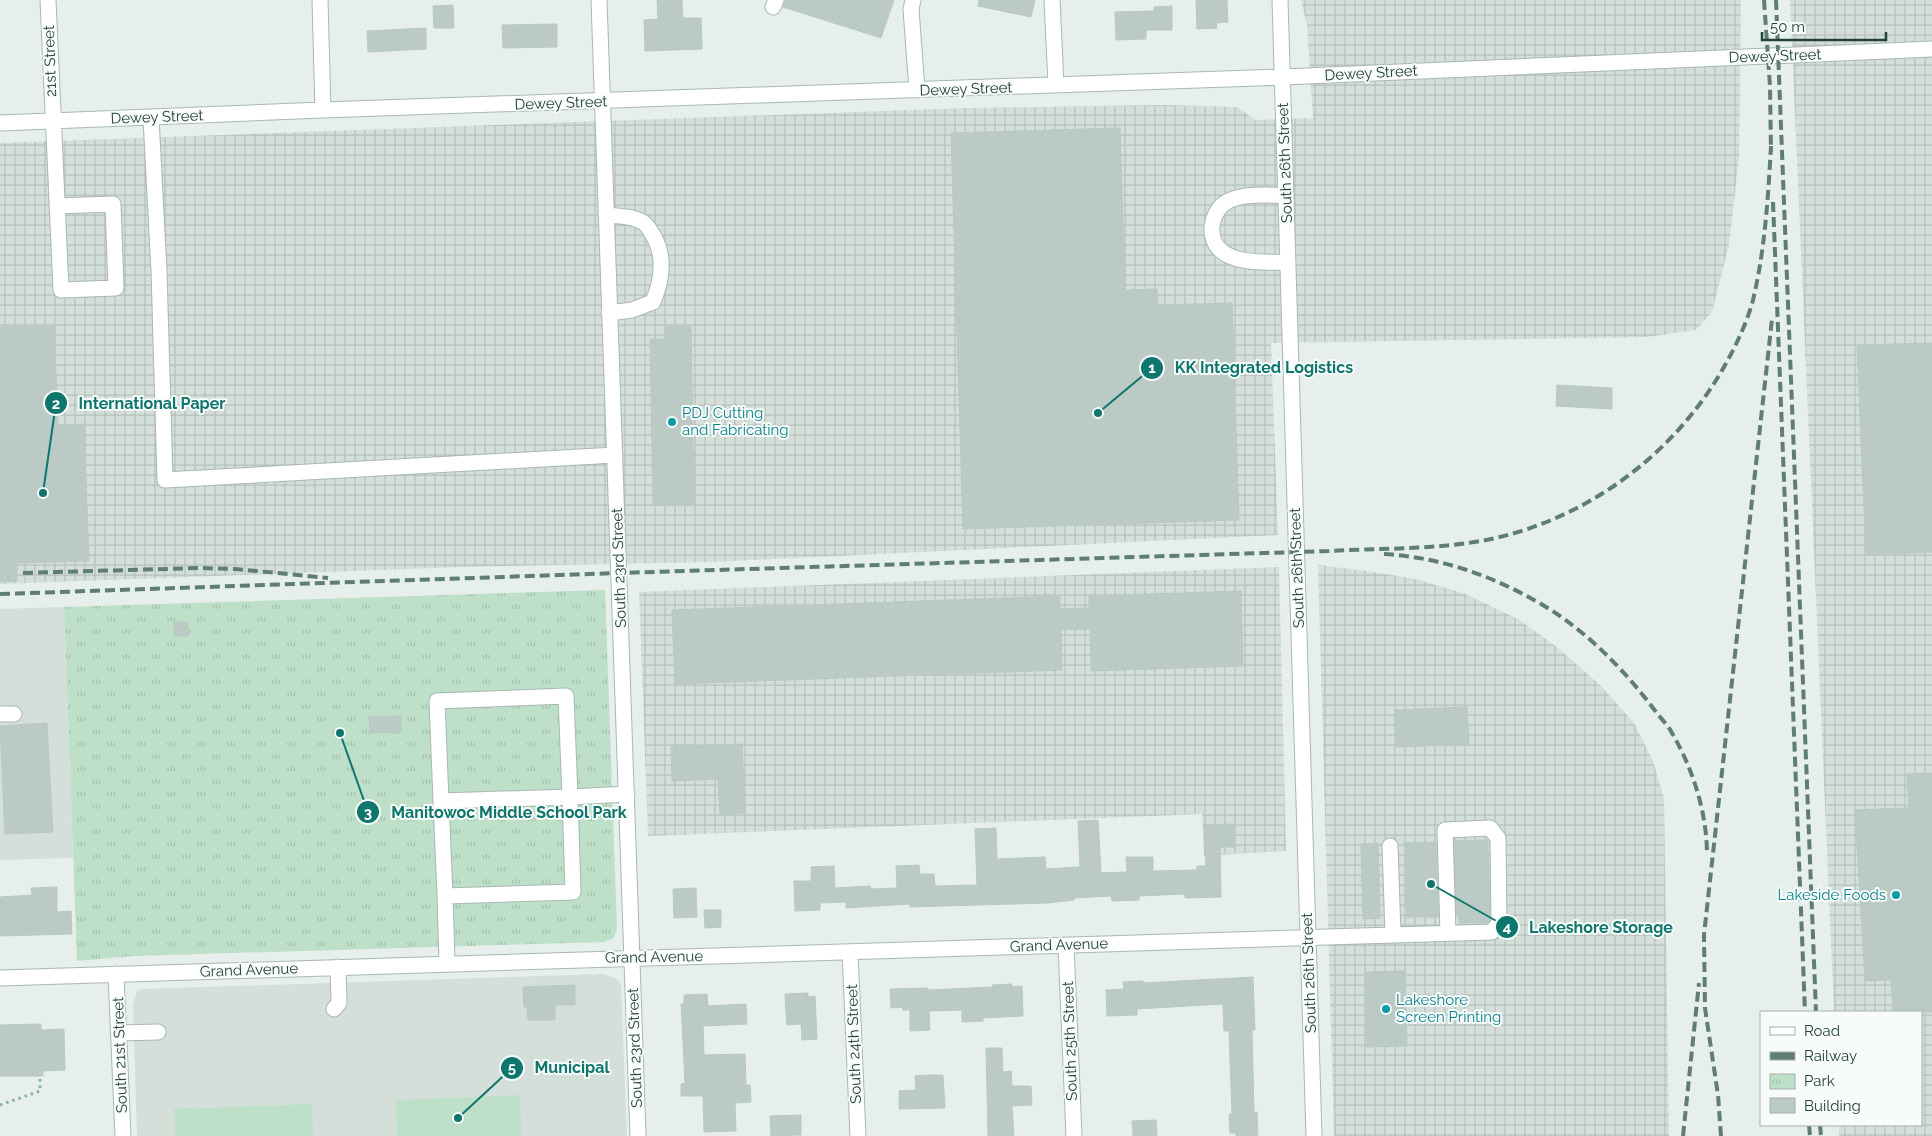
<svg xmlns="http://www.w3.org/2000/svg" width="1932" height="1136" viewBox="0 0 1932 1136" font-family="Raleway,sans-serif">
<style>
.built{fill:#d4dfda}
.industrial{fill:url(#industrial-grid)}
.grass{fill:#bfe0c8}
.park{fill:url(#park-tufts)}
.building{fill:#bbcac4;stroke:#b8c9c2}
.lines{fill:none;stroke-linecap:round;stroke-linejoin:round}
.minor-casing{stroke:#a8b8b2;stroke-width:17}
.path{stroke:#86b3a5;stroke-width:3;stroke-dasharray:2.5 4;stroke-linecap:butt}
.minor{stroke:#fff;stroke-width:15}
.rail{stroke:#5f7d75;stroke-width:4;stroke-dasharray:10 5;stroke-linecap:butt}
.culture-dot{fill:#0f9aa8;stroke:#f7fbf9;stroke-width:2}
.labels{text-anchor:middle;stroke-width:4;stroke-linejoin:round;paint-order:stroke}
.street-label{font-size:15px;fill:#24423a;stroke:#f7fbf9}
.culture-label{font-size:15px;fill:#0d838f;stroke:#f7fbf9;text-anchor:start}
.leader{fill:none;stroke:#0f766e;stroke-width:2}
.callout-dot{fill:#0f766e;stroke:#f7fbf9;stroke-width:2}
.mark-label{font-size:15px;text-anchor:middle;font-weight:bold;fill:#fff}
.callout-label{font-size:16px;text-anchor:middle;font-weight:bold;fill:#0f766e;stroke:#f7fbf9;stroke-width:4;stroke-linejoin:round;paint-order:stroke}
</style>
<defs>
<pattern id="industrial-grid" width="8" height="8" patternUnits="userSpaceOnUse" patternTransform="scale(1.25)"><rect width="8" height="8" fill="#d4dfda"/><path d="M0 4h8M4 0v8" fill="none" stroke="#b6c1bc"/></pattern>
<pattern id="park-tufts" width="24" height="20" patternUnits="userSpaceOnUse" patternTransform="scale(1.25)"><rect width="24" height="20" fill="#bfe0c8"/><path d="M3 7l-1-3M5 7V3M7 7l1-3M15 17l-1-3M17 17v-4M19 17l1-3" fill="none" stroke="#a4c1ad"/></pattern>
</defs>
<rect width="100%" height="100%" fill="#e6efeb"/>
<path class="built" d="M64,607L73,858L0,860V609Z
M603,974L615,978L621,984L627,1136H137L133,1005L137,991L143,989Z"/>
<path class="industrial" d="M1301,0H1741L1739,158L1729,245L1712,312L1696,330L1647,337L1271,343L1278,535L712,562L461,567L0,584V143L967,108L1164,105L1238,107L1255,120L1313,118L1307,25Z
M1790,0H1932V1136H1839V1125H1921V1012H1834Z
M1318,565L1367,571L1415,579L1463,593L1518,619L1557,647L1600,685L1634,723L1653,761L1664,798L1669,1136H1334Z
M1279,567L1286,851L1204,856L1202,814L648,836L639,592Z"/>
<path class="grass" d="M520,1095L521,1136H397L396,1100Z
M312,1104L313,1136H175L174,1109Z"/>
<path class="park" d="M605,590L617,928L614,938L604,942L134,956L77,961L64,607Z"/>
<path class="building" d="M657,0H682L683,18H701L702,49L645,51L644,20L658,19Z
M785,0H894L881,38L783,7Z
M979,0H1035L1031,17L978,6Z
M1196,0H1227L1228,22L1216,23L1217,28L1197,29Z
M453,5L454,28H434L433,6Z
M1172,6V30H1146V39L1116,40L1115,12L1154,11V7Z
M557,24V47L503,48L502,25Z
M426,28V49L368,52L367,31Z
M1120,128L1125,290L1157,289L1158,305L1232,303L1239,520L963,529L951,133Z
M54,325L58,425L84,424L89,561L17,563V581L0,582V327Z
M691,326L694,504L653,505L650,339H666V327Z
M1932,343V552L1866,555L1857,345Z
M1557,385L1612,388V409L1556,406Z
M1241,591L1243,666L1091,671L1090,629L1061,630L1062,670L675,684L672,610L1060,596V609L1089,608V596Z
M174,622H187L188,636H174Z
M1467,707L1469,744L1397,747L1395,710Z
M401,716V732L370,733L369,717Z
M47,723L53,832L5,834L0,726Z
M742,744L745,813L720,814L718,779L672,781L671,747Z
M1932,773V1012H1893L1891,980L1865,981L1855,810L1909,808L1907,774Z
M1098,820L1101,873L1127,872L1126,857H1153V871L1197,870V866H1206L1204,825L1234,824L1235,847H1220L1221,897L1185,898V894L1161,895L1139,896V900L1112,901L1111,896L1074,898V900L1047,903L910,907V904L846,908V902L820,903V910L795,911L794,881H811V867L834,866L835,888L870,886L871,889L897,888L896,866L919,865L920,874H934L935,886L977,885L975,829L996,828L997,859L1045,857L1046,869L1080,867L1078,821Z
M1488,840L1490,920L1487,923H1459V916H1457L1455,841Z
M1436,842L1438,917H1407L1405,843Z
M1378,843L1380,918L1363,919L1361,844Z
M57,887V912L71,911L72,934L0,936V897L32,895L31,888Z
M696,888L697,917L674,918L673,889Z
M704,910H721V927L705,928Z
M1405,971L1407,1046L1367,1047L1365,972Z
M1253,977L1255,1030H1252L1254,1113L1257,1112L1258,1136H1236V1133H1230L1229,1114H1232L1229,1031H1224L1223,1004L1137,1009V1015L1107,1016L1106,990L1124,989L1123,982L1143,981V983Z
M1012,984V987L1022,986L1023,1016L983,1018V1021L962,1022V1010L929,1011L930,1030L910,1031V1010H903L902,1007L891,1008L890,989L928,988V990L993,987L992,985Z
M575,985V1005H555V1020H528L527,1007H524L523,987Z
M808,993V997L815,996L817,1039L802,1040L801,1024L787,1025L785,994Z
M707,994L708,1006L746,1004L747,1024L703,1026L704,1055L745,1054L746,1085H750L751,1102L735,1103L736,1131L704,1132L703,1096H681V1084L685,1083L681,1004L684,1003V995Z
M41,1024V1030L64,1029L65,1070L43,1071V1076H0V1025Z
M986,1048H1002L1003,1072L1011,1071L1012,1086H1031L1032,1105L1012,1106L1014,1136H988Z
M930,1075H943L945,1108L899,1109V1091L916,1090L915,1076Z
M801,1115V1135L771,1136L770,1116Z
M1156,1120L1157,1136H1133L1132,1121Z"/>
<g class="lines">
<g class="minor-casing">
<path id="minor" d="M48,0L61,290L116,288L113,204L57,206
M320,0L323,110
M599,0L638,1136
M913,0L911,9L917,90
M1052,0L1056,85
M1280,0L1314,1136
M773,7L776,0
M151,118L159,271L165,480L615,455
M0,123L323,110L1283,77L1932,49
M1286,195C1268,196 1241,192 1225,203C1218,207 1213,218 1212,226C1209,266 1262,263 1288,262
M606,215C618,216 633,216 644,223C647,225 649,229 651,232C666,254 663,278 653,302L632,310L609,313
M0,714H14
M441,801L445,896
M1390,846L1393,934
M1066,945L1074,1136
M850,952L858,1136
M447,963L445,896L573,892L570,797L441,801L437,701L566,696L570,797L627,794
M116,974L123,1136
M0,978L1492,932L1499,923L1498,838L1490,828L1445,830L1448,933
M334,1009L339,1003L338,967
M119,1033L158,1032"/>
</g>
<path class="path" d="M0,1105L40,1091V1079"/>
<use href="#minor" class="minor"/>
<path class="rail" d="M1764,0L1770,86L1771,152
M1776,0L1816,1012
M1773,202L1805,1012
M1384,554C1437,557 1488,574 1534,600C1582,626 1624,669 1656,712C1661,719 1668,725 1672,733C1693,769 1707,813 1707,855
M23,573L199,568L236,569L328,578
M0,594L619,573L1329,551C1382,548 1439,550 1491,539C1593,517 1682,448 1730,356C1739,339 1748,319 1753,300C1765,250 1768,198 1771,146
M1809,1125L1810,1136
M1820,1125L1821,1136
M1683,1136L1699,983
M1721,1136L1718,1095L1705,1008L1704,935L1772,319"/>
</g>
<g class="culture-dot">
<circle cx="672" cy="422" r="5"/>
<circle cx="1896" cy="895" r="5"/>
<circle cx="1386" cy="1009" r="5"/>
</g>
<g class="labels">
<g class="street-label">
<text transform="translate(1775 56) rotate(-2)" y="5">Dewey Street</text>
<text transform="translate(50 61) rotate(-92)" y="5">21st Street</text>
<text transform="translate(1371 73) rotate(-3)" y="5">Dewey Street</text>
<text transform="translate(966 89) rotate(-2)" y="5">Dewey Street</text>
<text transform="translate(561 103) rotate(-2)" y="5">Dewey Street</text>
<text transform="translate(157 117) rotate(-2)" y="5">Dewey Street</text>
<text transform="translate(1285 163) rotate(-92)" y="5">South 26th Street</text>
<text transform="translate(619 568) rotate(-92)" y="5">South 23rd Street</text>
<text transform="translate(1297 568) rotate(-92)" y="5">South 26th Street</text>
<text transform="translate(1059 945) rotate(-2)" y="5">Grand Avenue</text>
<text transform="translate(654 957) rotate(-1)" y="5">Grand Avenue</text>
<text transform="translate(249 970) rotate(-2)" y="5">Grand Avenue</text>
<text transform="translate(1309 973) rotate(-92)" y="5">South 26th Street</text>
<text transform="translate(1070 1041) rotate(-92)" y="5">South 25th Street</text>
<text transform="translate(854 1044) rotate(-92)" y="5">South 24th Street</text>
<text transform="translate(635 1048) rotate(-92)" y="5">South 23rd Street</text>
<text transform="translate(120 1055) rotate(-92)" y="5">South 21st Street</text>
</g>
<g class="culture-label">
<text x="682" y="418">PDJ Cutting<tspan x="682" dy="17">and Fabricating</tspan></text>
<text x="1886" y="900" text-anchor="end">Lakeside Foods</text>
<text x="1396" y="1005">Lakeshore<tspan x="1396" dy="17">Screen Printing</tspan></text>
</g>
</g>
<path class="leader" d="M1098 413L1152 368M43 493L56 403M340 733L368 812M1431 884L1507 927M458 1118L512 1068"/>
<g class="callout-dot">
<circle cx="1098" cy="413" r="5"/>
<circle cx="43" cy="493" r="5"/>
<circle cx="340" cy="733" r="5"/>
<circle cx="1431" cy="884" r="5"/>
<circle cx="458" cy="1118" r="5"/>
<circle cx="1152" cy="368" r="12"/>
<circle cx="56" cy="403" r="12"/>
<circle cx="368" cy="812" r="12"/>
<circle cx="1507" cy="927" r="12"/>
<circle cx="512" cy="1068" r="12"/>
</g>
<g class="mark-label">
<text x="1152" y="373">1</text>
<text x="56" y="409">2</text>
<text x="368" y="818">3</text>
<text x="1507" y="932">4</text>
<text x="512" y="1073">5</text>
</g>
<g class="callout-label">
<text x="1264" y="373">KK Integrated Logistics</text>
<text x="152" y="409">International Paper</text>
<text x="509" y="818">Manitowoc Middle School Park</text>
<text x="1601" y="933">Lakeshore Storage</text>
<text x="572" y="1073">Municipal</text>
</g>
<rect x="1760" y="1011" width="162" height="115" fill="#f7fbf9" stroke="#a3b1ad"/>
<rect x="1770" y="1027" width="25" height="8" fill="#ffffff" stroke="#a3b1ad"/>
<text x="1804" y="1036" font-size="15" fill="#24423a">Road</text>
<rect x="1770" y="1052" width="25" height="8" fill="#5f7d75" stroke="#a3b1ad"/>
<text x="1804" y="1061" font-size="15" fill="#24423a">Railway</text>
<rect x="1770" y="1074" width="25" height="15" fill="url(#park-tufts)" stroke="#a3b1ad"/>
<text x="1804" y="1086" font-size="15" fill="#24423a">Park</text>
<rect x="1770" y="1098" width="25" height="15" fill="#bbcac4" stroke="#a3b1ad"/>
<text x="1804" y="1111" font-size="15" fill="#24423a">Building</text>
<path d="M1762 32v8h124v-8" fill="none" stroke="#24423a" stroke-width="2.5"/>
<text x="1770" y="32" font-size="15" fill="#24423a" stroke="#f7fbf9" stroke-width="4" paint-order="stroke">50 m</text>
</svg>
